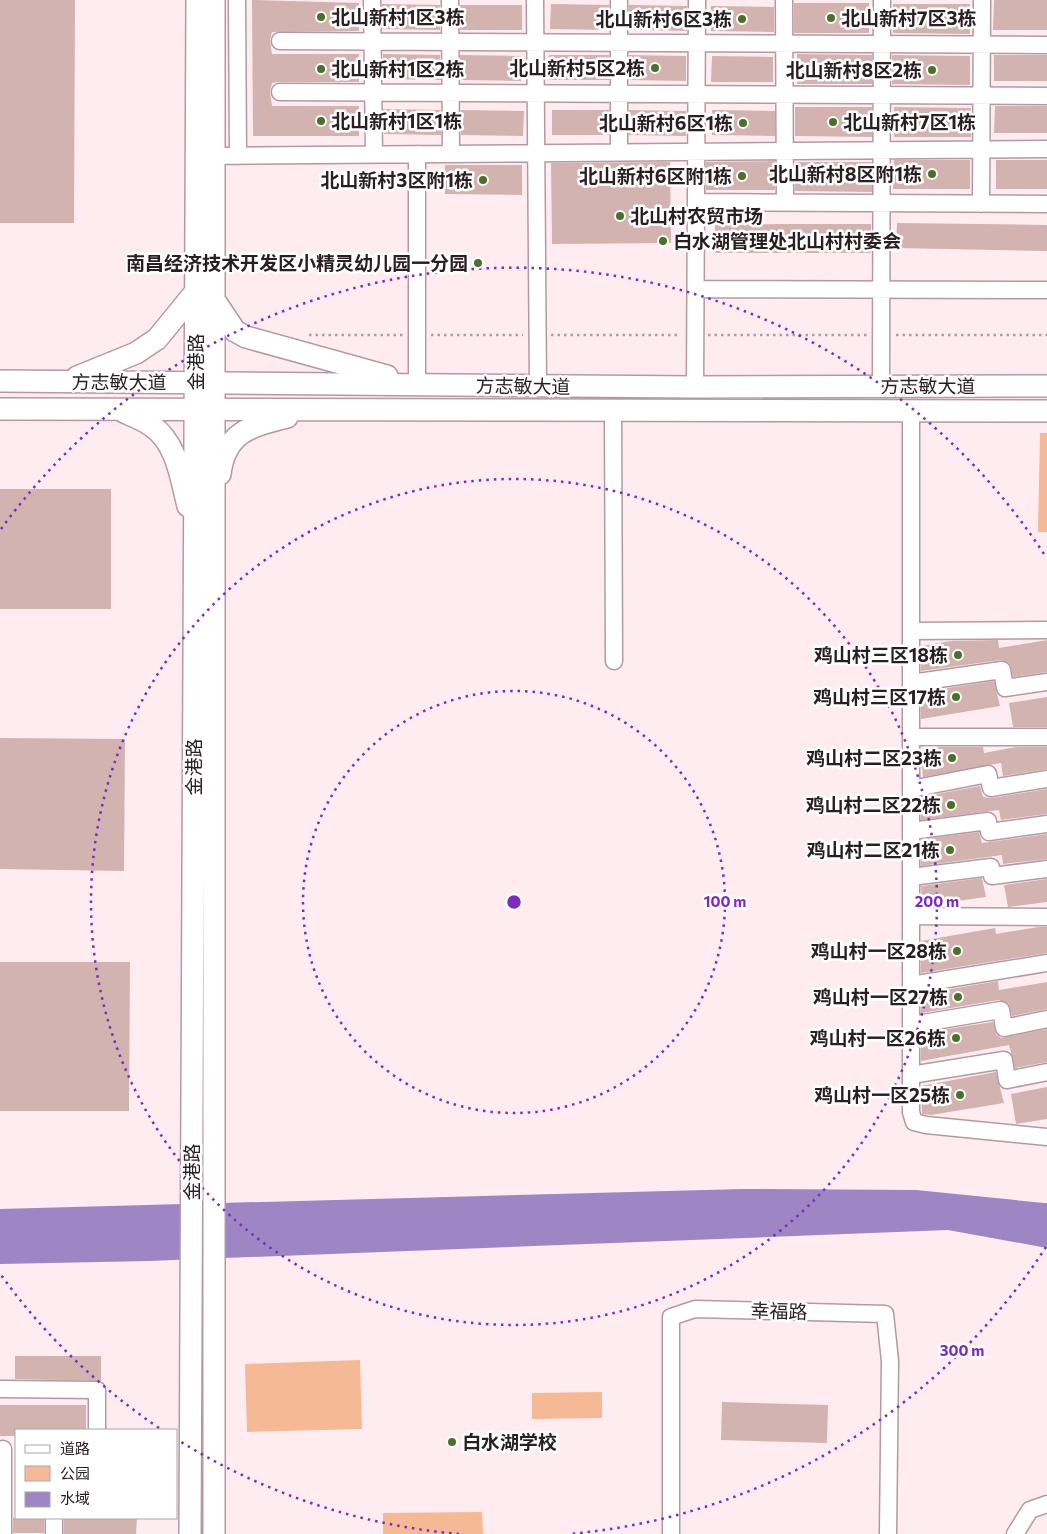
<svg xmlns="http://www.w3.org/2000/svg" width="1047" height="1534" viewBox="0 0 1047 1534" font-family="Commissioner,'Noto Sans SC',sans-serif">
<style>
.green{fill:#f6b995}
.water{fill:#9e85c4}
.building{fill:#d2b3b0}
.lines{fill:none;stroke-linecap:round;stroke-linejoin:round}
.minor-casing{stroke:#b599a2;stroke-width:19}
.major-casing{stroke:#b599a2;stroke-width:24}
.path{stroke:#ab9ca0;stroke-width:2.5;stroke-dasharray:2.5 4;stroke-linecap:butt}
.minor{stroke:#fff;stroke-width:16}
.major{stroke:#fff;stroke-width:21}
.ring{fill:none;stroke:#7b2cbf;stroke-width:2.5;stroke-dasharray:2.5 5}
.poi-dot{fill:#4a702b;stroke:#fff;stroke-width:2}
.labels{text-anchor:middle;stroke-width:5;stroke-linejoin:round;paint-order:stroke}
.poi-label{font-size:19px;font-weight:bold;fill:#291e22;stroke:#fff;text-anchor:end}
.street-label{font-size:19px;fill:#291e22;stroke:#fff}
.centre{fill:#7b2cbf;stroke:#fff;stroke-width:2.5}
.ring-label{font-size:15px;text-anchor:middle;font-weight:bold;fill:#7b2cbf;stroke:#fff;stroke-width:5;stroke-linejoin:round;paint-order:stroke}
</style>
<rect width="100%" height="100%" fill="#feecf1"/>
<path class="green" d="M1040,433H1047V532H1038Z
M360,1360L362,1429L247,1432L245,1364Z
M602,1392V1418L532,1419V1393Z
M482,1512L483,1534H383V1513Z"/>
<path class="water" d="M743,1189L916,1190L1044,1203H1047V1248L948,1230L149,1261L0,1264V1209Z"/>
<path class="building" d="M0,0H75L74,223H0Z
M252,0L359,3V31L272,32L270,40L272,54H359V82H280L272,83L270,92L272,106H359V136H253Z
M994,0H1047V30H993Z
M794,3H869V33H794Z
M382,4L440,5V30L382,29Z
M551,4L609,5V30L550,29Z
M893,4H970V34L893,33Z
M460,5H522V30H460Z
M629,5L687,6V31L629,30Z
M711,6L774,7V32L711,31Z
M383,54L440,55L441,80L383,79Z
M797,54L872,55V84H797Z
M460,55L521,56V81L461,80Z
M549,55H609V80H549Z
M629,55L686,56V81L629,80Z
M892,55L970,56V85L892,84Z
M994,55H1047V81H994Z
M712,56L773,57V82H711Z
M995,106H1047V133H994Z
M795,107H872V137L795,136Z
M894,107L971,108V137H894Z
M383,109L441,110V135L384,134Z
M461,110L524,111L523,136L461,135Z
M552,110H609V135H552Z
M629,110L686,111V136L629,135Z
M712,110L775,111V136L712,135Z
M894,160H970V189H893Z
M996,160H1047V189H996Z
M775,161V190H706V162Z
M670,162L671,243L552,244L551,163Z
M795,162H872V192L795,191Z
M445,165H522V195L445,194Z
M897,223L1047,225V251L896,248Z
M784,224H871V253H715V225Z
M0,489H111V609H0Z
M998,640L999,648L1047,640V672L1013,677L1010,664L1001,660L921,671V646L951,641Z
M994,681L1000,706L921,719V692Z
M1047,697V727H1013L1009,703Z
M0,738L125,739L124,871L0,869Z
M941,747H983L984,753L1016,747H1047V769L1003,776L1001,763L923,777L921,750Z
M980,786L983,797L992,798L1047,789V814L1001,820L999,810L921,820V797Z
M979,832L982,843L1047,834V859L1003,864L1002,855L921,866V842H925L924,839Z
M982,878L986,897L922,906L921,886Z
M1047,879V902L1008,907L1004,885Z
M1038,927H1047V953L921,973V941L995,928L996,934Z
M0,962H130L129,1111H0Z
M998,981L999,990L1047,982V1009L1012,1016L1009,1004L999,1000L921,1013V994Z
M993,1022L996,1034L1001,1038L1047,1029V1062L1015,1068L1009,1045L921,1061V1033Z
M996,1072L1004,1103L931,1115L922,1114L921,1086Z
M1047,1087V1119L1016,1124L1011,1094Z
M15,1356H101V1381L15,1379Z
M722,1402L828,1405L827,1443L721,1440Z
M0,1405H86V1430H16V1436H0Z
M13,1518H44V1533H13Z
M64,1518H137L136,1534H64Z"/>
<g class="lines">
<g class="minor-casing">
<path id="minor" d="M237,0L238,156
M372,0L374,154
M450,0L451,153
M535,0L538,386
M619,0V152
M784,0L785,202
M280,41L1047,45
M280,92L1047,96
M417,154V385
M204,156L1047,149
M696,202L1047,204
M981,204L982,0
M696,289L1047,290
M695,387L697,0
M881,387L882,0
M911,410V1112L914,1122L926,1125L1047,1137
M613,411L614,661
M911,631L1047,630
M911,683L1002,670L1005,688L1047,682
M911,737H1047
M911,789L988,774L991,788L1047,779
M911,831L988,821L989,832L1047,824
M911,877L991,867L992,876L1047,869
M911,916L1047,917
M911,985L1047,963
M911,1025L1001,1010L1004,1028L1047,1019
M911,1075L1004,1060L1007,1080L1047,1072
M0,1389L97,1390V1430
M3,1449V1534
M54,1518V1534
M671,1534V1317L695,1309L885,1314L890,1361L888,1534
M1015,1534L1030,1510L1047,1504"/>
</g>
<g class="major-casing">
<path id="major" d="M213,298L235,331L246,337L387,376
M77,377L136,353L157,339L197,290
M0,381L695,387L1047,386
M0,409L1047,411
M124,412C133,416 144,420 152,426C177,443 181,479 188,506
M220,474C225,432 251,426 287,417
M190,1534L197,0
M214,1534V0"/>
</g>
<path class="path" d="M309,335H403
M431,335H523
M551,335H681
M708,335H868
M896,335H1047"/>
<use href="#minor" class="minor"/>
<use href="#major" class="major"/>
</g>
<g class="ring">
<circle cx="514" cy="902" r="211"/>
<circle cx="514" cy="902" r="423"/>
<path d="M1046 1247A634 634 0 0 1 569 1534M459 1534A634 634 0 0 1 178 1440M159 1428A634 634 0 0 1 1 1275M1 529A634 634 0 0 1 1046 557"/>
</g>
<g class="poi-dot">
<circle cx="321" cy="17" r="5"/>
<circle cx="831" cy="18" r="5"/>
<circle cx="742" cy="19" r="5"/>
<circle cx="655" cy="68" r="5"/>
<circle cx="321" cy="69" r="5"/>
<circle cx="932" cy="70" r="5"/>
<circle cx="321" cy="121" r="5"/>
<circle cx="833" cy="122" r="5"/>
<circle cx="743" cy="123" r="5"/>
<circle cx="932" cy="174" r="5"/>
<circle cx="742" cy="176" r="5"/>
<circle cx="483" cy="180" r="5"/>
<circle cx="620" cy="216" r="5"/>
<circle cx="663" cy="241" r="5"/>
<circle cx="478" cy="263" r="5"/>
<circle cx="958" cy="655" r="5"/>
<circle cx="956" cy="697" r="5"/>
<circle cx="952" cy="758" r="5"/>
<circle cx="951" cy="805" r="5"/>
<circle cx="950" cy="850" r="5"/>
<circle cx="957" cy="951" r="5"/>
<circle cx="958" cy="997" r="5"/>
<circle cx="956" cy="1038" r="5"/>
<circle cx="960" cy="1095" r="5"/>
<circle cx="452" cy="1442" r="5"/>
</g>
<g class="labels">
<g class="poi-label">
<text x="331" y="24" text-anchor="start">北山新村1区3栋</text>
<text x="841" y="25" text-anchor="start">北山新村7区3栋</text>
<text x="732" y="26">北山新村6区3栋</text>
<text x="645" y="75">北山新村5区2栋</text>
<text x="331" y="76" text-anchor="start">北山新村1区2栋</text>
<text x="922" y="77">北山新村8区2栋</text>
<text x="331" y="128" text-anchor="start">北山新村1区1栋</text>
<text x="843" y="129" text-anchor="start">北山新村7区1栋</text>
<text x="733" y="130">北山新村6区1栋</text>
<text x="922" y="181">北山新村8区附1栋</text>
<text x="732" y="183">北山新村6区附1栋</text>
<text x="473" y="187">北山新村3区附1栋</text>
<text x="630" y="223" text-anchor="start">北山村农贸市场</text>
<text x="673" y="248" text-anchor="start">白水湖管理处北山村村委会</text>
<text x="468" y="270">南昌经济技术开发区小精灵幼儿园一分园</text>
<text x="948" y="662">鸡山村三区18栋</text>
<text x="946" y="704">鸡山村三区17栋</text>
<text x="942" y="765">鸡山村二区23栋</text>
<text x="941" y="812">鸡山村二区22栋</text>
<text x="940" y="857">鸡山村二区21栋</text>
<text x="947" y="958">鸡山村一区28栋</text>
<text x="948" y="1004">鸡山村一区27栋</text>
<text x="946" y="1045">鸡山村一区26栋</text>
<text x="950" y="1102">鸡山村一区25栋</text>
<text x="462" y="1449" text-anchor="start">白水湖学校</text>
</g>
<g class="street-label">
<text transform="translate(196 362) rotate(-90)" y="7">金港路</text>
<text x="119" y="389">方志敏大道</text>
<text transform="translate(523 386) rotate(1)" y="7">方志敏大道</text>
<text x="928" y="393">方志敏大道</text>
<text transform="translate(194 767) rotate(-90)" y="7">金港路</text>
<text transform="translate(192 1172) rotate(-90)" y="7">金港路</text>
<text transform="translate(779 1311) rotate(2)" y="7">幸福路</text>
</g>
</g>
<circle cx="514" cy="902" r="8" class="centre"/>
<g class="ring-label">
<text x="725" y="907">100 m</text>
<text x="937" y="907">200 m</text>
<text x="962" y="1356">300 m</text>
</g>
<rect x="15" y="1429" width="162" height="90" fill="#ffffff" stroke="#a9a5a7"/>
<rect x="25" y="1445" width="25" height="8" fill="#ffffff" stroke="#a9a5a7"/>
<text x="60" y="1454" font-size="15" fill="#291e22">道路</text>
<rect x="25" y="1466" width="25" height="15" fill="#f6b995" stroke="#a9a5a7"/>
<text x="60" y="1479" font-size="15" fill="#291e22">公园</text>
<rect x="25" y="1492" width="25" height="15" fill="#9e85c4" stroke="#a9a5a7"/>
<text x="60" y="1504" font-size="15" fill="#291e22">水域</text>
</svg>
